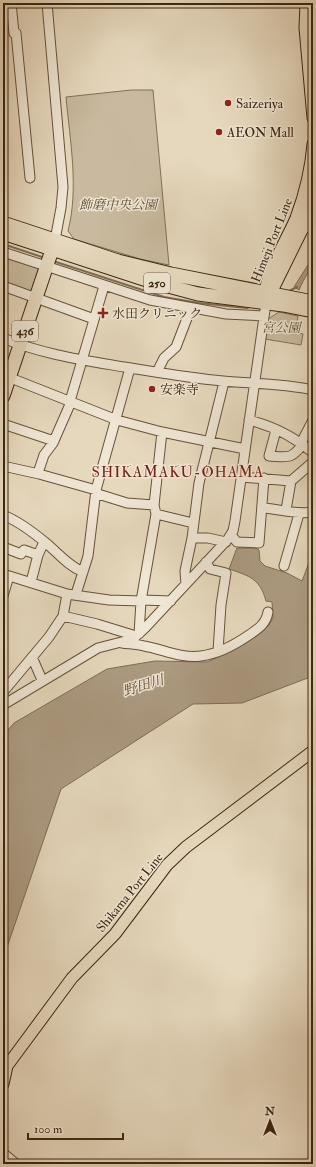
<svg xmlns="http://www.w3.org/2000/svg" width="316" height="1167" viewBox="0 0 316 1167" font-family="'IM FELL Double Pica','Noto Serif JP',serif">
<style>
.green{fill:#c9ba9f;stroke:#827057}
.water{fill:#ac9b82;stroke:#7f6c54}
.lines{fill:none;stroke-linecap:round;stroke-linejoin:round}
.stream{stroke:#7f6c54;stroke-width:2}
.minor-casing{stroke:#66523a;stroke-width:11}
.major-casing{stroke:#3c260f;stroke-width:13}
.highway-casing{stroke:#3c260f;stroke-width:15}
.minor{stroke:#efe6d4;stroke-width:9}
.major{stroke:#e6d8bd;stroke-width:11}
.highway{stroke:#e6d8bd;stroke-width:13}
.poi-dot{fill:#8f2418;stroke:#efe6d4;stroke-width:1.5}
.labels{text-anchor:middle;stroke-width:3;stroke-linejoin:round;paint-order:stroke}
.shield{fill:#efe6d4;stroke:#72604a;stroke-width:1}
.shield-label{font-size:12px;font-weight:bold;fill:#3c260f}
.poi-label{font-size:13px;fill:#3c260f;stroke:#efe6d4;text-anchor:start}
.park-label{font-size:13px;font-style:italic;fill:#5f4b33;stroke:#efe6d4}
.street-label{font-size:13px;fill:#3c260f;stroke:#efe6d4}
.water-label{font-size:14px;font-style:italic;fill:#5e4932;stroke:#efe6d4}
.quarter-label{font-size:15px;letter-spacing:1px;fill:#7a1f14;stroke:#efe6d4}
</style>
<rect width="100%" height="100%" fill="#e6d8bd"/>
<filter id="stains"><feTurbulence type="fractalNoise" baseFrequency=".005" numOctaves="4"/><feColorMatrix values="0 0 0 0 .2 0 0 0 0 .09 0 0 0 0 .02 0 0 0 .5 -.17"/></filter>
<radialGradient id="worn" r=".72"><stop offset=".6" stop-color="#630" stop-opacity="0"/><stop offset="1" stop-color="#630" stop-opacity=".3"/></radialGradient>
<path class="green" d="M131,90H153L169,265L140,259L74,239L68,231C79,188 70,141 66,97Z
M3,256L37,267L39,271L32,291L29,293L3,284Z
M279,312L298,316L296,332L303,334L301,345L265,339L268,319Z"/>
<path class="water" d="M313,257C313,268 303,279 299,290L294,287Z
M237,548H255L259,550L260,561L265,566L287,573L302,581L313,552V676L242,703L193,704L61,789L3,959V736L14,723L107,669L155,661L207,662L232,651L269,625L273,618L272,602L266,601C260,579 250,576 229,569Z"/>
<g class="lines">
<path class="stream" d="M3,244L45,258
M53,261L164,297L199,303L247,308L252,306
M289,291L297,287"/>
<g class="minor-casing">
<path id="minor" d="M11,3L14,33H16L30,178
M47,3L63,187L61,208L55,240
M305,28H313
M304,226L313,229
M3,252L150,300L226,314L264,316
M3,286L94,319
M3,338C41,354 83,360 124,367C156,372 189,378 223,381C253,384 283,383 313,390
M157,372L164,358L176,347L191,308
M3,375L117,420L162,432L245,449
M70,401L104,286
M249,420C272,426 295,437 313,453
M3,424L54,441
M276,430L269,456C288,457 291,460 303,444
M301,443L313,420
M3,466L39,474L96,490L98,494L127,503L154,505
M38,473L44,455L53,443L71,402
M241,477L291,481L313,462
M263,508C280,509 296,515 313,512
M286,510L291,481
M156,514L193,523
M3,515C18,521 34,533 46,543C58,553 68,566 83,572
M231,535L237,542L259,543L264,478
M192,538H208L226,542
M3,547L21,554L24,550L38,555
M206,562L210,569L226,573L221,605L218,651
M284,566L299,514
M3,574L67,594L109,600L141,601
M31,582L38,555L44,542
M186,584L185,571L192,538L199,483L224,382
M76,594L88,556L96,490L130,368
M3,596L9,576
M142,600L171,601
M63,616L97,624L136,636
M139,634L141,601L156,514L154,505L162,432
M122,643C129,644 137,644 144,646C162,649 182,659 201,656C217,654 236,644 249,635C258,629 266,624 268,612
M32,657L42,680
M3,692L49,637L63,616L67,594
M3,705L98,648L133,639L145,628L228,539L233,531L235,521L266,303
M3,1153L16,1164"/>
</g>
<g class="major-casing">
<path id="major" d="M306,3L305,28L313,118
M265,300C262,278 287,240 296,218C305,194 311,169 313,144
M267,301L304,226L313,196
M3,1084L7,1066L72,978L115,934L167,865L186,847L313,751"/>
</g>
<g class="highway-casing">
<path id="highway" d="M3,223L118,261L171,274L313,302
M3,233L153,282L198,294L283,305L313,311
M3,396L55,241"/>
</g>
<use href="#minor" class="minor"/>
<use href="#major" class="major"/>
<use href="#highway" class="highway"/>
</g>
<g class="poi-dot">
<circle cx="228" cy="103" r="4"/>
<circle cx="219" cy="132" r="4"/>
<path d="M101 307h4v4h4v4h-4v4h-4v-4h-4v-4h4z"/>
<circle cx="152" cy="389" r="4"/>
</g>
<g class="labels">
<g class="shield">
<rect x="144" y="273" width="26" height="20" rx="3"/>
<rect x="12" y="321" width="26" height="20" rx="3"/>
</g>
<g class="shield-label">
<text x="157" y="287">250</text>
<text x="25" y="335">436</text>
</g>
<g class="poi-label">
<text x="236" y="108">Saizeriya</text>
<text x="227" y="137">AEON Mall</text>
<text x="112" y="318">水田クリニック</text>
<text x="160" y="394">安楽寺</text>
</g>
<g class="park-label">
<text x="118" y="209">飾磨中央公園</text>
<text x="281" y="332">宮公園</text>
</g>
<g class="street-label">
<text transform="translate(271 240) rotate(-68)" y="5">Himeji Port Line</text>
<text transform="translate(129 892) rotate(-51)" y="5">Shikama Port Line</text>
</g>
<g class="water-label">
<text transform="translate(143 685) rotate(-17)" y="5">野田川</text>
</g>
<g class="quarter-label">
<text x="178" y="477">SHIKAMAKU-OHAMA</text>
</g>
</g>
<rect width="316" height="1167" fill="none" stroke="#e6d8bd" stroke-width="16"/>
<rect x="4" y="4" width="308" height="1159" fill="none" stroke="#3c260f" stroke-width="2"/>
<rect x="8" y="8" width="300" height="1151" fill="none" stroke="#3c260f"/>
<g transform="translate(270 1121)" stroke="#efe6d4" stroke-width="3" paint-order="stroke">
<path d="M0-3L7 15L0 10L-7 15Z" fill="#3c260f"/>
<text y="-6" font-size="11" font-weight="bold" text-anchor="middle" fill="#3c260f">N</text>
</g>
<path d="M28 1133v6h95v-6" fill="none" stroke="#3c260f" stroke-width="2"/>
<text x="34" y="1133" font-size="12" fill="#3c260f" stroke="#efe6d4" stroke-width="3" paint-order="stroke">100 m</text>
<rect width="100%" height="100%" filter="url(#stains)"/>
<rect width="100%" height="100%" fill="url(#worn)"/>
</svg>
